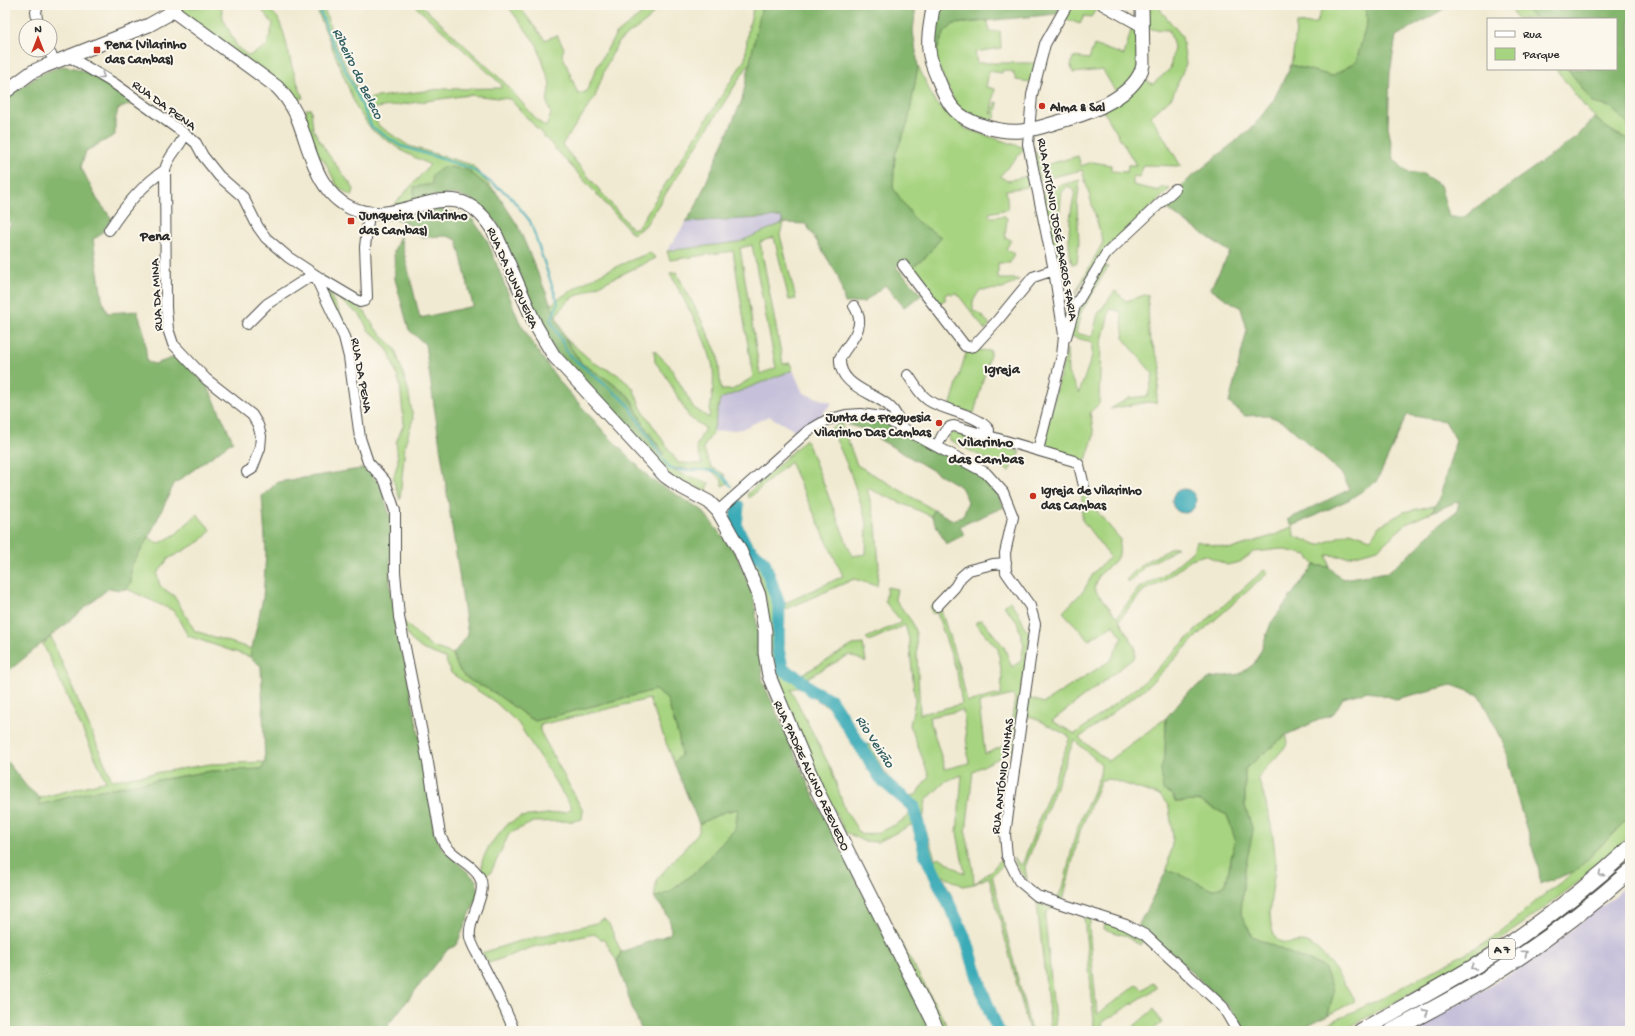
<svg xmlns="http://www.w3.org/2000/svg" width="1635" height="1036" viewBox="0 0 1635 1036" font-family="'Gochi Hand',sans-serif">
<style>
.industrial{fill:#c6c0da}
.green{fill:#a7d480;stroke:#698056;fill-rule:evenodd}
.forest{fill:#85b66e;stroke:#58704c}
.water{fill:#3aabb7;stroke:#326b71}
.lines{fill:none;stroke-linecap:round;stroke-linejoin:round}
.stream{stroke:#3aabb7;stroke-width:2}
.river{stroke:#3aabb7;stroke-width:13}
.minor-casing{stroke:#494844;stroke-width:12}
.major-casing{stroke:#494844;stroke-width:15}
.highway-casing{stroke:#494844;stroke-width:17}
.minor{stroke:#fff;stroke-width:10}
.major{stroke:#fff;stroke-width:13}
.highway{stroke:#fff;stroke-width:15}
.oneway{stroke:#a0a0a0}
.poi-dot{fill:#c8321e;stroke:#fbf7ec;stroke-width:1.5}
.labels{text-anchor:middle;stroke-width:4;stroke-linejoin:round;paint-order:stroke}
.shield{fill:#fbf7ec;stroke:#696865;stroke-width:1}
.shield-label{font-size:12px;font-weight:bold;fill:#2b2b2b}
.poi-label{font-size:13px;font-weight:bold;fill:#2b2b2b;stroke:#fbf7ec;text-anchor:start}
.street-label{font-size:13px;fill:#2b2b2b;stroke:#fbf7ec}
.water-label{font-size:14px;font-style:italic;fill:#315e63;stroke:#fbf7ec}
.neighbourhood-label{font-size:14px;font-weight:bold;fill:#2b2b2b;stroke:#fbf7ec}
.quarter-label{font-size:15px;font-weight:bold;fill:#2b2b2b;stroke:#fbf7ec}
</style>
<rect width="100%" height="100%" fill="#fbf7ec"/>
<filter id="ink" filterUnits="userSpaceOnUse"><feTurbulence type="fractalNoise" baseFrequency=".025" numOctaves="2"/><feDisplacementMap in="SourceGraphic" scale="8" xChannelSelector="R" yChannelSelector="G"/><feConvolveMatrix kernelMatrix="1 2 1 2 8 2 1 2 1" color-interpolation-filters="sRGB"/></filter>
<filter id="wash" filterUnits="userSpaceOnUse"><feTurbulence type="fractalNoise" baseFrequency=".012" numOctaves="4" result="noise"/><feDisplacementMap in="SourceGraphic" scale="16" xChannelSelector="R" yChannelSelector="G"/><feGaussianBlur stdDeviation="0.9" result="paint"/><feColorMatrix in="noise" values="0 0 0 0 0 0 0 0 0 0 0 0 0 0 0 0 0 1.4 0 .05"/><feComposite in="paint" operator="in"/></filter>
<g filter="url(#wash)">
<rect width="100%" height="100%" fill="#f1ead2"/>
<path class="industrial" d="M781,217L783,223L739,242L667,251L686,222Z
M793,370L803,393L832,403L822,414L797,432L769,416L742,429L713,432L720,399Z
M1630,882V1031H1410L1487,988L1553,944L1612,898Z"/>
<path class="green" d="M182,5H190V8L207,5H221L223,18L237,47L249,56L267,46L273,24L258,5H265L278,18L284,34L292,67L303,98L297,99L281,85L183,13Z
M315,5H323L336,44L362,99L441,89L501,88V84L414,5H421L504,82L538,121L546,127L551,114L547,102L550,83L537,45L507,5H518L545,40L557,35L564,48L562,54L578,94L586,92L598,65L616,34L642,14L649,5H659L648,20L619,41L606,66L595,97L562,145L632,229L638,227L745,59L748,30L754,5H762L752,59L645,226L633,234L510,99L469,95L369,109L379,126L409,146L472,165L498,195L468,170L433,184L414,201L392,207L430,165L404,152L372,130L357,109Z
M1072,5H1099L1091,17L1084,16L1080,24L1063,18Z
M1145,5H1160L1161,11L1182,36L1186,64L1172,97L1151,116L1181,166L1144,165L1139,177L1133,176V185L1159,191L1162,187L1170,189L1104,251L1074,296L1103,242L1082,170L1040,180L1034,153H1037L1042,166L1078,156L1081,166L1092,162L1111,165V171L1127,172L1128,165H1136L1103,110L1142,79L1153,84L1170,69L1174,47L1169,30L1146,29Z
M1324,5H1366L1367,22L1356,62L1332,76L1291,65L1295,42L1296,24L1316,23Z
M1507,5H1523L1535,19H1518Z
M988,21L989,32L1000,31L1001,48L975,52L977,63H1037L1032,80L1030,82L1016,80L1013,72L1003,70L1002,73L989,71L986,87L995,89L991,110L992,115L995,102L998,103L995,118L992,120L977,118L957,107L934,57L944,33L954,24Z
M1132,27L1138,29V70L1129,83L1115,91L1103,70L1073,73L1071,66L1073,57L1089,59L1094,45L1124,55Z
M918,66L935,102L966,129L1025,148L1000,176L1007,181L1031,175L1033,186L1006,190L1008,209L989,213L990,217L1005,216L1007,219L1005,237L1011,240L1006,249L1014,254L1010,263H998V279H1016L1019,280L1003,289L980,290L973,301V311L979,313L990,324L985,330L956,292L952,295L950,292L944,296L946,299L937,305L911,268L927,256L941,237L916,221L893,188L895,155L908,123Z
M1556,69H1568L1593,103L1610,107L1627,123L1630,131V139C1596,129 1577,96 1556,69Z
M306,109H311L313,129L328,154L354,189L352,197L337,186L324,160L315,153L306,129Z
M1080,180L1077,204L1079,243L1077,263L1072,264C1066,240 1070,214 1075,191L1068,186L1062,192L1058,223L1063,260V276L1058,277L1042,190Z
M783,223L780,235L796,299L789,300L774,237L760,242L783,364L790,363L793,370L720,399L713,432L703,448L711,467L724,474L728,483L722,486V480L711,470L676,468L674,471L709,483L707,491L688,485L666,474L652,457L664,453L645,427L630,397L608,380L581,363L565,338L594,363L617,374L633,388L641,408L678,463L702,464L696,447L705,428L689,417L666,376L655,362L654,350L669,365L694,408L709,418C711,401 716,380 712,363C705,335 683,299 670,273L676,272L699,315L718,355L721,390H732L753,377L733,251L670,260L667,251L739,242ZM752,245L776,368L760,374L740,248Z
M650,253L656,258L570,299L555,316L551,305C576,284 619,264 650,253Z
M1102,264L1108,267L1081,312L1076,333L1092,337L1098,314L1115,291L1126,301L1148,294L1149,335L1161,367L1156,403L1148,402L1110,409L1129,398L1148,396L1153,374L1124,339L1121,312L1110,309L1101,345L1099,404L1090,412L1094,435L1086,460L1075,458L1052,451L1046,442L1049,419L1067,349L1068,373L1079,393L1092,356V342L1069,336L1077,310Z
M325,286L365,312L374,327L395,349L408,389L413,419L405,444L400,500L393,479L398,462L396,442L404,424L400,385L389,352L377,337L368,330L361,316L330,292L329,293L351,333L354,344L349,345L326,295Z
M978,350L991,351L974,413L950,407L966,353Z
M841,423L857,465L934,510L931,516L867,488L876,524L879,567L877,586L854,579L782,611C782,634 779,651 790,671L801,675L853,645L863,644L866,662L849,655L805,679L818,691L840,703L861,740L854,743L831,708L812,697L800,686L791,690L831,769L845,810L861,835C878,834 898,826 911,813L908,806L881,784L862,747L869,744L889,779L909,796L916,795L929,776L910,725L915,701L909,639L905,625L869,641L866,638L902,622L885,602L887,587L897,589L895,599L912,622L916,634L920,714L962,704L957,673L937,613H932L930,607L937,602L941,610L961,674L967,702L1001,694L1002,677L998,649L975,623L982,620L1004,647L1012,667L1021,661L1024,645L1017,622L1004,606L1010,601L1019,614L1025,628L1030,633L1013,751L973,771L966,833L973,869L974,884L991,871L1003,857L1006,863L992,875L1031,1031H1029L989,877L974,884L963,886L943,876L972,944L987,996L1001,1031H995L981,995L964,945L925,864L916,828L911,825L878,842L863,841L845,832L802,744L775,679L771,663L766,599L756,568L733,528L730,519L731,510L739,500L742,501L743,505L740,516L741,527L755,551L767,560L782,603L788,602L843,576L790,462L749,498L747,494L806,439L852,556L866,554L867,522L849,469L831,428ZM1013,695L1015,698L1008,744L985,754L979,703ZM963,710L969,763L945,769L929,717ZM962,775L957,833L965,874L939,857L935,859L923,821L926,800L946,781Z
M951,432L1020,452L1009,471L948,439Z
M1082,491L1100,515L1120,539L1119,555L1114,562L1099,575L1094,589L1117,617L1139,588L1163,576L1193,551L1196,541L1231,549L1275,535L1293,526L1294,536L1319,545L1350,532L1371,539L1379,526L1404,512L1435,505L1432,512L1406,524L1378,549L1348,557L1327,555L1329,567L1314,565L1307,555L1281,549L1254,552L1240,562L1227,565L1205,555L1191,559L1161,583L1143,591L1119,620L1135,647V657L1052,721L1075,734L1145,681L1199,627L1264,570L1268,573L1200,633L1148,686L1079,738L1108,761L1166,718L1165,754L1161,769L1175,802L1199,801L1227,815L1235,839L1226,884L1212,890L1175,872L1167,870L1173,838L1169,807L1161,796L1110,779L1101,780L1080,831L1063,900L1057,899L1064,884L1076,831L1100,775L1101,764L1074,740L1025,867L1027,880L1019,870L1013,858L1022,865L1070,737L1033,717L1026,716L1029,698L1044,703L1111,660L1122,637L1114,625L1089,640L1063,612L1084,590L1094,572L1110,557L1082,520Z
M197,514L211,530L201,541L168,559L157,574L160,586L174,596L195,631L252,649L250,657L188,636L174,611L127,589L131,582V566L149,537L158,544L176,534Z
M1173,547H1177L1170,553L1145,566L1130,582L1126,580L1142,564Z
M403,621L430,646L453,654C461,686 478,680 499,696C512,705 521,713 535,721L655,690L667,699L679,738L681,755L674,763L649,699L540,725V731L583,811L582,819L573,821L533,822L509,834L491,872L482,876V861L489,846L506,825L520,817L566,812L572,808L518,723L495,702L451,673L445,658L422,649L409,638Z
M51,637L112,780L210,764L265,762L262,769L211,771L89,792L39,805L40,798L106,781L43,644Z
M1286,735L1287,745L1258,777C1266,802 1273,828 1275,855C1277,882 1263,911 1275,937C1280,947 1298,940 1307,943C1323,948 1346,986 1355,1001L1328,1015L1334,991L1324,967L1289,953L1252,936L1241,914L1244,873L1253,831L1245,806V769Z
M738,809L735,829L697,870L670,892L654,898L657,879L699,832V824L724,812Z
M1630,816V836L1589,874L1524,923L1456,969L1342,1031H1312L1378,1000L1492,939L1541,897L1576,871Z
M1037,903L1053,908L1048,911L1045,917L1056,1031H1051Z
M880,905L950,1031H942Z
M1084,917L1091,918L1089,927L1097,1014L1138,984L1142,990L1153,983L1157,988L1103,1022L1101,1031H1093L1094,1020Z
M604,919L609,924L621,952L617,962L606,942L594,934L533,947L489,963L482,953L516,942L596,923Z
M1105,922L1127,931L1144,939L1140,945L1126,936L1104,929Z
M1154,1009L1162,1023L1150,1031H1128Z"/>
<path class="forest" d="M762,5H916L913,31L918,66L908,123L895,155L893,188L916,221L941,237L927,256L911,268L904,259L896,267L922,295L904,307L885,285L864,302L845,303L838,276L806,224L783,223L781,217L686,222L695,208L742,100Z
M936,5H1062L1057,14L954,24L944,33L934,57Z
M1366,5H1451L1396,36L1390,73L1388,126L1394,159L1407,172L1423,174L1440,185L1449,217H1464L1577,137L1594,118L1617,135L1630,139V816L1576,871L1540,884L1539,870L1519,804L1503,741L1479,695L1452,685L1396,699L1368,691L1343,698L1334,713L1286,735L1245,769V806L1253,831L1244,873L1241,914L1252,936L1289,953L1324,967L1334,991L1328,1015L1296,1031H1245C1238,1013 1219,998 1205,985C1183,964 1162,944 1138,926L1167,870L1175,872L1212,890L1226,884L1235,839L1227,815L1199,801L1175,802L1174,796L1163,790L1161,769L1165,754L1166,718L1187,693L1210,678L1240,674L1254,664L1261,650L1271,623L1314,565L1329,567L1342,579L1388,572L1418,547L1440,523L1457,511L1459,501L1432,512L1440,496L1456,440L1445,421L1407,415L1377,481L1350,499L1293,526L1287,520L1350,489L1341,473L1284,422L1266,415L1245,416L1229,403L1247,330L1241,308L1210,289L1230,252L1162,206L1190,178L1252,128L1273,101L1291,65L1332,76L1356,62L1367,22Z
M1523,5H1630V131L1627,123L1610,107L1593,103L1568,69H1616V19H1535Z
M62,66C90,68 112,87 134,103L118,109L115,122V135L86,151L81,167L97,199L112,219L99,236L93,239L102,298L107,313L137,311L144,332L147,362L155,364L178,356L208,387L233,441L174,484L149,537L131,566V582L127,589L119,590L109,588L5,674V232L11,224L5,218V98L43,73Z
M445,166L468,170L498,195L518,226L565,338L581,363L608,380L630,397L645,427L664,454L652,457L564,364L545,335L498,224L483,209L471,199L455,194L435,196L414,201V187L432,184V175Z
M440,209L457,213L473,220L487,240L519,321L536,349L559,381L605,433L652,480L702,510L737,556L754,598L763,682L808,784L932,1031H642L634,1013L617,962L621,952L670,934C674,920 663,909 654,898L670,892L697,870L735,829L738,809L724,812L699,824L674,763L681,755L679,738L667,699L655,690L535,721C521,713 512,705 499,696C478,680 461,686 453,654L468,635L425,344L409,330L395,279L394,251L400,236L420,318L473,306L457,240L447,236L421,237L408,224L393,218Z
M859,419L882,421L978,472L994,488L1004,507L960,526L964,535L946,544L931,516L934,510L953,520L963,516L968,501L961,487L860,428L841,423Z
M366,468L380,485L391,519L390,585L430,792L434,832L442,848L476,880L479,893L456,946L448,949L388,1025V1031H5V759L27,787L40,798L39,805L89,792L211,771L262,769L265,762L261,666L250,657L263,598L266,553L262,496L278,482Z"/>
<path class="water" d="M1172 501a12 12 0 1 1 24 0a12 12 0 1 1-24 0Z"/>
<g class="lines">
<path class="stream" d="M318,5L329,35L372,127L401,146L470,168L509,195L530,221L558,303L551,321L569,355L627,403L669,468C695,477 713,458 731,486"/>
<path class="river" d="M738,506L736,526L746,546L764,562L779,605L778,650L783,670L797,677L813,691L831,700L882,780L914,807L926,856L967,942L983,994L998,1031"/>
</g>
</g>
<g filter="url(#ink)">
<g class="lines">
<g class="minor-casing">
<path id="minor" d="M1103,5L1141,26
M38,26L36,12L38,5
M48,50L55,61
M68,56L115,84L185,134L196,143L203,156L219,176L243,197L258,227L266,238L288,257L323,280L360,302L364,301L367,297L365,247L369,213
M185,134C180,148 168,155 165,170L166,308L168,329L173,344L206,379L252,415L258,425L261,436L260,448L252,469L247,472
M109,230C124,207 142,185 165,170
M903,265L965,346L968,347L974,346L997,321L1033,277L1054,270
M854,306C868,327 850,340 840,358C838,386 873,392 889,406C896,412 899,420 902,428
M247,324L267,304L314,274L344,337L349,357L360,438L368,462L385,481L395,511V572L399,617L428,763L440,834C446,857 472,861 480,878C488,894 467,919 470,937C471,944 477,953 480,959C492,983 505,1006 514,1031
M1066,337L1075,306L1106,254L1175,189
M908,375C914,383 919,394 928,400C944,411 978,414 989,430L988,436
M937,446C941,439 945,426 954,426L1074,461L1079,465L1084,486
M1038,450L1062,356L1064,335L1054,270L1028,144L1032,95L1045,44L1067,5
M718,511L808,431L827,420L846,415L861,414L882,417L986,473L1003,492L1013,517L1005,553L1006,572L1030,606L1035,624L1005,834L1007,856L1019,881L1037,896L1126,925L1145,935L1223,1007L1237,1031
M937,606L955,587L961,577L969,570L993,564L1006,563"/>
</g>
<g class="major-casing">
<path id="major" d="M933,5C932,20 927,34 929,50C930,60 934,70 938,79C942,89 946,100 953,108C966,124 1001,133 1021,131C1036,130 1053,123 1068,119C1093,112 1137,94 1143,65L1142,5
M172,10L277,87C285,95 291,104 296,114C310,146 315,192 351,208C407,233 455,159 497,237L536,326L554,356L665,476L679,486L709,502L718,511L739,548L759,595L765,631V653L769,676L818,792L938,1031
M5,92L32,72L45,66L149,25L167,15L176,5"/>
</g>
<g class="highway-casing">
<path id="highway" d="M1361,1031C1405,1006 1450,982 1493,955C1541,923 1587,888 1630,848
M1392,1031C1423,1014 1454,998 1484,980C1536,948 1585,911 1630,871"/>
</g>
<use href="#minor" class="minor"/>
<use href="#major" class="major"/>
<use href="#highway" class="highway"/>
</g>
<defs><path id="oneway-chevron" d="M-2-3.5L2.5 0L-2 3.5" fill="none" stroke-width="1.6" stroke-linecap="round" stroke-linejoin="round"/></defs>
<g class="oneway">
<use href="#oneway-chevron" transform="translate(102 76) rotate(32)"/>
<use href="#oneway-chevron" transform="translate(1601 874) rotate(140)"/>
<use href="#oneway-chevron" transform="translate(1525 953) rotate(-35)"/>
<use href="#oneway-chevron" transform="translate(1473 967) rotate(149)"/>
<use href="#oneway-chevron" transform="translate(1426 1012) rotate(-29)"/>
</g>
</g>
<g class="poi-dot">
<rect x="93" y="46" width="8" height="8" rx="2"/>
<circle cx="1042" cy="106" r="4"/>
<rect x="347" y="217" width="8" height="8" rx="2"/>
<circle cx="939" cy="423" r="4"/>
<circle cx="1033" cy="496" r="4"/>
</g>
<g class="labels">
<rect class="shield" x="1489" y="939" width="26" height="20" rx="3"/>
<g class="shield-label">
<text x="1502" y="953">A 7</text>
</g>
<g class="poi-label">
<text x="105" y="48">Pena (Vilarinho<tspan x="105" dy="15">das Cambas)</tspan></text>
<text x="1050" y="111">Alma &amp; Sal</text>
<text x="359" y="219">Junqueira (Vilarinho<tspan x="359" dy="15">das Cambas)</tspan></text>
<text x="931" y="421" text-anchor="end">Junta de Freguesia<tspan x="931" dy="15">Vilarinho Das Cambas</tspan></text>
<text x="1041" y="494">Igreja de Vilarinho<tspan x="1041" dy="15">das Cambas</tspan></text>
</g>
<g class="street-label">
<text transform="translate(165 104) rotate(36)" y="5">RUA DA PENA</text>
<text transform="translate(1059 229) rotate(80)" y="5">RUA ANTÓNIO JOSÉ BARROS FARIA</text>
<text transform="translate(514 277) rotate(66)" y="5">RUA DA JUNQUEIRA</text>
<text transform="translate(155 295) rotate(-93)" y="5">RUA DA MINA</text>
<text transform="translate(363 375) rotate(80)" y="5">RUA DA PENA</text>
<text transform="translate(813 775) rotate(65)" y="5">RUA PADRE ALCINO AZEVEDO</text>
<text transform="translate(1001 776) rotate(-83)" y="5">RUA ANTÓNIO VINHAS</text>
</g>
<g class="water-label">
<text transform="translate(359 73) rotate(64)" y="5">Ribeiro do Beleco</text>
<text transform="translate(876 741) rotate(57)" y="5">Rio Veirão</text>
</g>
<g class="neighbourhood-label">
<text x="155" y="240">Pena</text>
<text x="1002" y="373">Igreja</text>
</g>
<g class="quarter-label">
<text x="986" y="446">Vilarinho<tspan x="986" dy="17">das Cambas</tspan></text>
</g>
</g>
<rect width="1635" height="1036" fill="none" stroke="#fbf7ec" stroke-width="20"/>
<rect x="1487" y="18" width="130" height="52" fill="#fbf7ec" stroke="#a8a59f"/>
<rect x="1495" y="31" width="20" height="6" fill="#ffffff" stroke="#a8a59f"/>
<text x="1523" y="38" font-size="12" fill="#2b2b2b">Rua</text>
<rect x="1495" y="48" width="20" height="12" fill="#a7d480" stroke="#a8a59f"/>
<text x="1523" y="58" font-size="12" fill="#2b2b2b">Parque</text>
<g transform="translate(38 38)"><circle r="19" fill="#fbf7ec" stroke="#a8a59f"/>
<path d="M0-3L7 15L0 10L-7 15Z" fill="#c8321e"/>
<text y="-6" font-size="11" font-weight="bold" text-anchor="middle" fill="#2b2b2b">N</text>
</g>
</svg>
